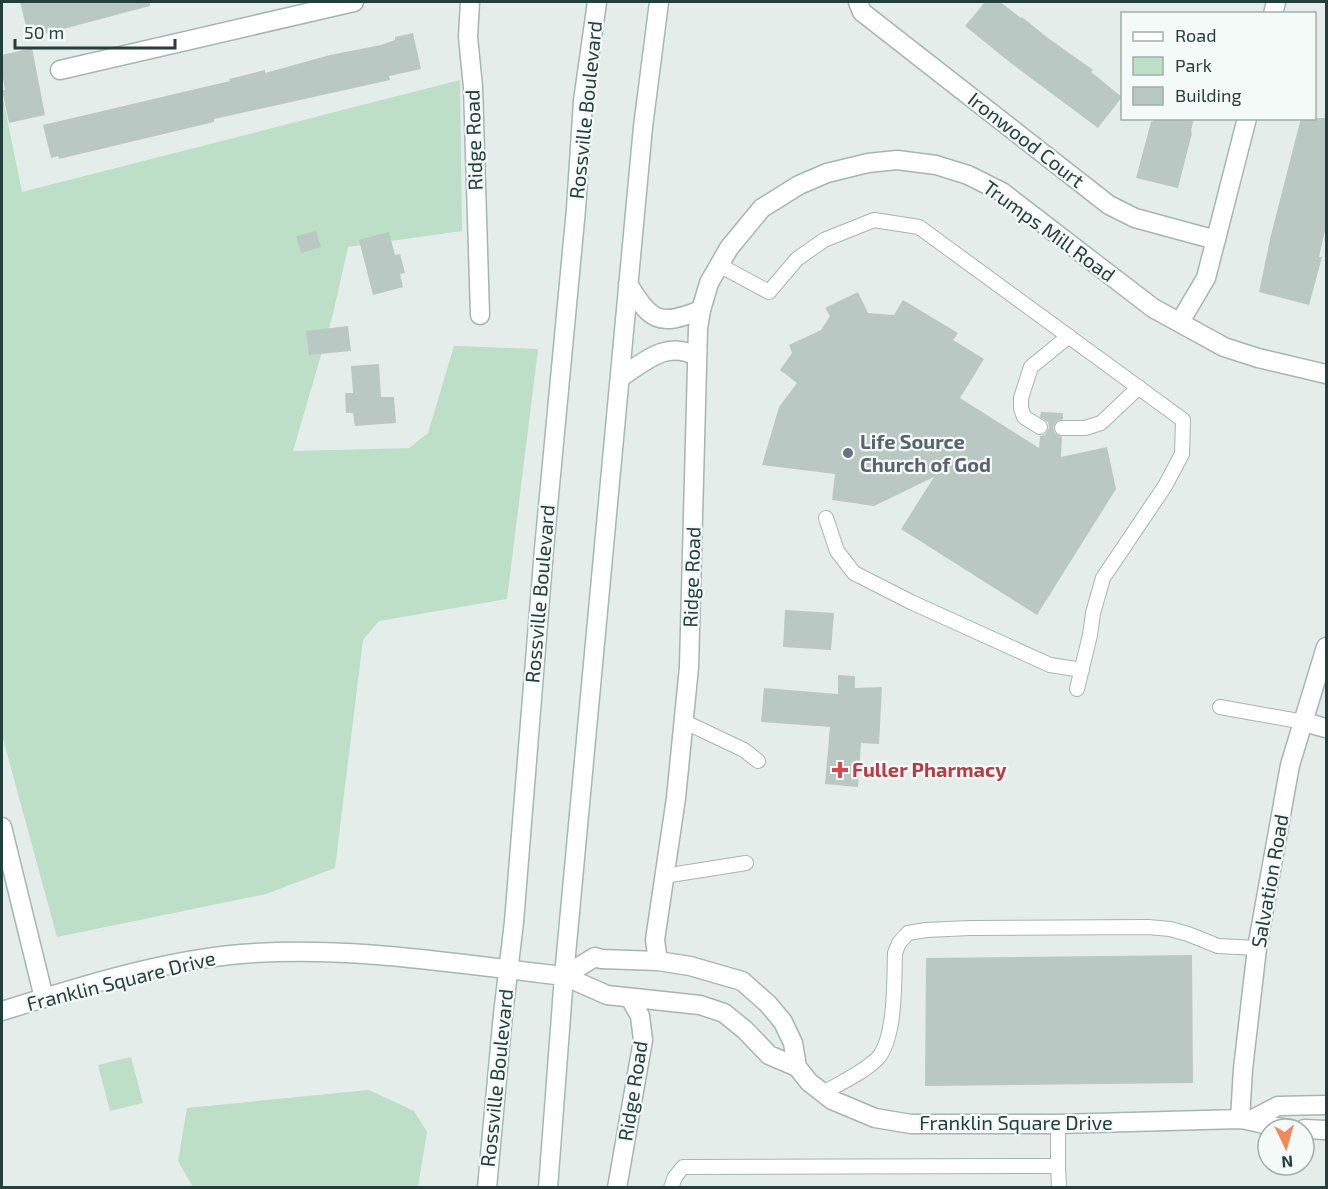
<svg xmlns="http://www.w3.org/2000/svg" width="1328" height="1189" viewBox="0 0 1328 1189" font-family="'Exo 2',sans-serif">
<style>
.green{fill:#bddec7}
.building{fill:#b9c8c3}
.lines{fill:none;stroke-linecap:round;stroke-linejoin:round}
.lane-casing{stroke:#a6b5b1;stroke-width:16}
.street-casing{stroke:#a6b5b1;stroke-width:21}
.secondary-casing{stroke:#a2b9b2;stroke-width:21}
.lane{stroke:#fff;stroke-width:14}
.street{stroke:#fff;stroke-width:18}
.secondary{stroke:#fff;stroke-width:18}
.worship-dot{fill:#6b7280;stroke:#f4faf7;stroke-width:2}
.health-dot{fill:#e0444e;stroke:#f4faf7;stroke-width:2}
.labels{text-anchor:middle;stroke-width:4.5;stroke-linejoin:round;paint-order:stroke}
.street-label{font-size:20px;fill:#233f39;stroke:#f4faf7}
.worship-label{font-size:20px;font-weight:bold;fill:#5b616d;stroke:#f4faf7;text-anchor:start}
.health-label{font-size:20px;font-weight:bold;fill:#be3a42;stroke:#f4faf7;text-anchor:start}
</style>
<rect width="100%" height="100%" fill="#e4ede9"/>
<path class="green" d="M460,80L462,231L348,247L333,314L293,451L409,448L428,433L454,346L538,349L507,599L379,621L363,640L335,868L266,894L57,937L2,735V94L22,192Z
M131,1057L143,1103L110,1111L98,1065Z
M369,1090L414,1111L427,1132L418,1187H193L178,1161L187,1108Z"/>
<path class="building" d="M20,2H150V6L29,38Z
M985,2H1000L1021,18L1022,17L1048,38L1093,70L1091,72L1122,97L1098,128L1012,64L965,26Z
M413,33L421,69L389,76L390,80L214,119V122L59,159L58,156L51,158L43,125L230,81L229,79L265,70V73L330,55L381,45L395,40V37Z
M32,48L45,115L9,123L2,90H5L2,72V55Z
M1155,118H1194L1191,131L1192,133L1178,188L1136,178L1151,122L1154,121Z
M1301,118H1326V226L1319,257H1322L1309,305L1259,292L1271,235Z
M316,231L321,247L301,253L296,236Z
M389,232L395,255L400,254L405,273L400,274L403,287L373,295L359,240Z
M858,292L868,313L894,315L903,300L958,333L953,340L984,359L960,398L1039,448L1040,436L1045,435L1049,428L1048,422L1040,417L1041,412L1063,413V419L1057,421L1053,427L1055,433L1062,437L1061,457L1107,447L1116,489L1037,615L901,529L934,477L874,506L832,500L835,474L762,465L779,407L797,383L780,370L792,353L789,345L821,330L830,316L825,308Z
M348,326L351,351L309,355L306,331Z
M379,364L381,397H394L396,423L355,426L353,413H346L345,393H353L351,366Z
M785,610L834,613L831,650L783,647Z
M838,675L855,676V688L882,687L879,744L861,743L858,787L825,784L830,727L761,722L764,688L838,694Z
M1192,955L1193,1083L925,1086L926,958Z"/>
<g class="lines">
<g class="lane-casing">
<path id="lane" d="M719,265L769,292L797,259L824,240L874,220L919,227L1183,420L1182,454L1165,486L1103,578L1093,613L1090,635L1077,689
M1040,427L1024,417L1021,408V398L1031,367L1069,336
M1062,428H1085L1101,423L1139,387
M826,518L837,551L854,573L911,602L1050,665L1082,670
M1220,707L1304,722
M685,722L744,750L758,761
M664,876L746,863
M823,1093C840,1083 863,1073 878,1058C896,1037 894,980 895,953L899,943L908,933L926,930L970,928L1148,927L1170,929L1188,934L1218,946L1257,948
M1058,1166V1124
M671,1188L675,1177L683,1167L1058,1166L1059,1188"/>
</g>
<g class="street-casing">
<path id="street" d="M470,2L468,37L473,87L480,315
M858,2L862,12L1109,205L1135,218L1216,240
M1273,14L1276,2
M60,70L354,2
M1180,322L1206,278L1247,118
M1304,722L1326,728
M2,827L44,998
M658,961L655,940L676,798L689,667L698,328L701,310L709,283L729,248L762,208L799,185L827,173L868,163L897,160L936,165L968,175L1002,192L1153,308L1224,347L1258,358L1326,374
M564,976L607,995L700,1005L724,1013L745,1030L769,1055L797,1067L809,1082L832,1100L875,1118L911,1124H1058L1240,1119C1257,1121 1273,1128 1291,1129
M564,976L595,957L601,959L658,961L690,966L742,981L768,1004L783,1022L793,1043L797,1067
M1240,1119L1243,1069L1257,948L1290,765L1326,647
M1251,1120L1278,1106L1326,1105
M1304,1129L1326,1130
M617,1188L643,1040L640,1016L630,998"/>
</g>
<g class="secondary-casing">
<path id="secondary" d="M628,284C651,321 658,327 701,310
M620,378C644,362 666,340 696,356
M2,1011C79,987 160,961 241,954C349,945 457,964 564,976
M487,1188L503,1014L514,922L544,549L576,209L583,101L597,2
M548,1188L564,976L643,127L659,2"/>
</g>
<use href="#lane" class="lane"/>
<use href="#street" class="street"/>
<use href="#secondary" class="secondary"/>
</g>
<circle class="worship-dot" cx="848" cy="453" r="6"/>
<path class="health-dot" d="M837 761h6v6h6v6h-6v6h-6v-6h-6v-6h6z"/>
<g class="labels">
<g class="street-label">
<text transform="translate(586 110) rotate(-84)" y="7">Rossville Boulevard</text>
<text transform="translate(474 140) rotate(-92)" y="7">Ridge Road</text>
<text transform="translate(1026 140) rotate(38)" y="7">Ironwood Court</text>
<text transform="translate(1049 231) rotate(36)" y="7">Trumps Mill Road</text>
<text transform="translate(692 577) rotate(-88)" y="7">Ridge Road</text>
<text transform="translate(540 594) rotate(-85)" y="7">Rossville Boulevard</text>
<text transform="translate(1270 881) rotate(-80)" y="7">Salvation Road</text>
<text transform="translate(121 981) rotate(-14)" y="7">Franklin Square Drive</text>
<text transform="translate(497 1078) rotate(-84)" y="7">Rossville Boulevard</text>
<text transform="translate(633 1091) rotate(-81)" y="7">Ridge Road</text>
<text x="1016" y="1130">Franklin Square Drive</text>
</g>
<g class="worship-label">
<text x="860" y="449">Life Source<tspan x="860" dy="23">Church of God</tspan></text>
</g>
<g class="health-label">
<text x="852" y="777">Fuller Pharmacy</text>
</g>
</g>
<rect width="1328" height="1189" fill="none" stroke="#233f39" stroke-width="6"/>
<rect x="1121" y="12" width="195" height="108" fill="#f4faf7" stroke="#a0afab" stroke-width="1.5"/>
<rect x="1133" y="32" width="30" height="9" fill="#ffffff" stroke="#a0afab" stroke-width="1.5"/>
<text x="1175" y="42" font-size="18" fill="#233f39">Road</text>
<rect x="1133" y="57" width="30" height="18" fill="#bddec7" stroke="#a0afab" stroke-width="1.5"/>
<text x="1175" y="72" font-size="18" fill="#233f39">Park</text>
<rect x="1133" y="87" width="30" height="18" fill="#b9c8c3" stroke="#a0afab" stroke-width="1.5"/>
<text x="1175" y="102" font-size="18" fill="#233f39">Building</text>
<g transform="translate(1286 1147) rotate(175)"><circle r="28" fill="#f4faf7" stroke="#a0afab" stroke-width="1.5"/>
<path d="M0-4.5L10 22L0 15L-10 22Z" fill="#f1895d"/>
<text y="-9" font-size="16" font-weight="bold" text-anchor="middle" fill="#233f39">N</text>
</g>
<path d="M15 39v9h160v-9" fill="none" stroke="#233f39" stroke-width="3"/>
<text x="24" y="39" font-size="18" fill="#233f39" stroke="#f4faf7" stroke-width="4.5" paint-order="stroke">50 m</text>
</svg>
